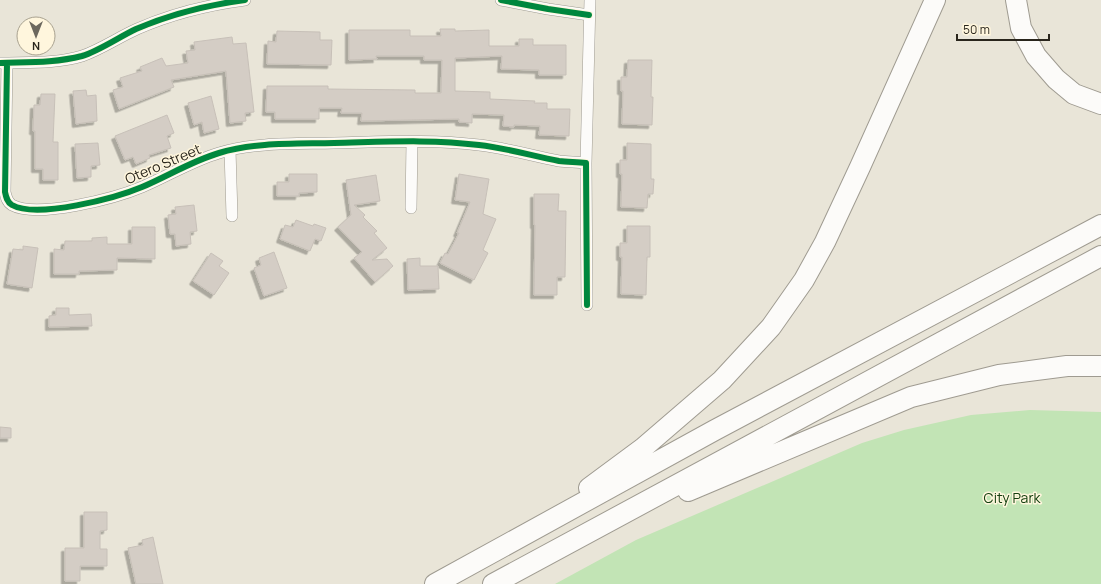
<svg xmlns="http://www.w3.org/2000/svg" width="1101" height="584" viewBox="0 0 1101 584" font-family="Manrope,sans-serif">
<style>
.green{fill:#c2e4b5}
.building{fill:#d4cdc5;stroke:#c7c0b8;filter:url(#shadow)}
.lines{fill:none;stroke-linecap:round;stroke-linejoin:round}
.minor-casing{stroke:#9f9b91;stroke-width:12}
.motorway-casing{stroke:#9f9b91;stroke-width:22}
.minor{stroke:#fcfbf9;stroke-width:11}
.motorway{stroke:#fcfbf9;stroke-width:20}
.cycleway-casing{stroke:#fff6dd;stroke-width:8}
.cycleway{stroke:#00873e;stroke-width:6}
.labels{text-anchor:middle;stroke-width:3;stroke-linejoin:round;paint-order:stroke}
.street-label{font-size:14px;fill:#29251c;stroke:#fff6dd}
.park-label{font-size:14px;fill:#14400f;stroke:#fff6dd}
</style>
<defs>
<filter id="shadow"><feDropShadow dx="-3.5" dy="3.5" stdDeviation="0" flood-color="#0004"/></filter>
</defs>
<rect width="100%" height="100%" fill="#e9e5d8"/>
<path class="green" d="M1030,410L1101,412V584H555L636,540L862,443L904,430L971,415Z"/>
<path class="building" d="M440,29H455V31L489,30V46H519V39H533V45H566V75H539V70L501,69L502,56L455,58V91L490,92V99L535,101L534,103H547V109H570L569,136L539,135L540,126L514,125V127L503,126L504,115L472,114V123L459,122V119L361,121L362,113H341L342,108H319V119H275V112H266L267,86H328V89L415,90V93H441L442,60H424V56H376L377,59L349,60V30H410V36H441Z
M277,31L320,32V40H332L331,65L267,64L268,41L276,42Z
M232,37L233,44L246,43L254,112L245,113L246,121L230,123L226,71L171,80L174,87L119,109L113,90L123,87L120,78L142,71L140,67L162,58L166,66L188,63L186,51L195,50L194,42Z
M628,60H652L651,97H653L652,125L622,124L623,91H621V77H627Z
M86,90L87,96L96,95L97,121L76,124L73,91Z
M41,94H55L53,142H58V180H43V169H35V131H33L34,105H40Z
M211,96L219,129L204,133L202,122L194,125L188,103Z
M167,115L174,133L167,136L171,148L149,155L150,158L136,164L133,157L125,160L115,136Z
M98,143L100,165L91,166V177L77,178L75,144Z
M627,143L651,144V179H654L653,194H648L647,208L621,207L622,174H620V160H627Z
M289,174H317V192L299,193V196H277V182H289Z
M459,174L489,179L483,214L496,219L483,250L488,253L474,280L440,263L445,253L448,254L459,233H457L470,202L455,200Z
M376,175L380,201L354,205L365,215L363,217L377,231L374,233L387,248L372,260L387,259L393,266L375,282L354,258L362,252L338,227L351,215L346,180Z
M534,194H559L558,211H566L565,277H557V295H534L535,225H534Z
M194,205L197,231L190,232L191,244L176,246L175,234H170L168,215L176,214L175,207Z
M296,220L313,226L314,224L326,228L321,241L315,239L310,251L280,239L285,225L293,227Z
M627,226H650V257H647L646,295L621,294L622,257H620V243H627Z
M132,227H155V259L117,258V270L79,271V274H54V249L64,250L65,241H92V238L107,237V244H132Z
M23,246L38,248L32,288L7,284L13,249L23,250Z
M274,252L287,288L264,296L254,268L261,265L259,258Z
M211,253L223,261L219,266L229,273L214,295L193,281Z
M420,258V266H438L439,289L408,290L407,259Z
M56,308H69V315L91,314L92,326L49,327V316L56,315Z
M0,427L11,428V438H0Z
M84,512H107V530L100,531V549H107V566H80V581H65V548H84Z
M153,537L163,584H136L128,548L143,545L142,540Z"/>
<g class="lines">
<g class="minor-casing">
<path id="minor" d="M501,0L548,9L589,15
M1,63C27,62 56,64 82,56C100,50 119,37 137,29C171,14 207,5 245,0
M7,63L5,192C6,197 7,202 12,205C37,219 116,198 142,187C168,176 192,161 219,153C255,142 296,144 334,143C382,142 431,139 479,145C506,148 533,156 559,161C568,162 577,162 586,163L587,305
M230,150L232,216
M586,163L590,0
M411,208L412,142"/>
</g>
<g class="motorway-casing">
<path id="motorway" d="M1016,0L1021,28L1036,56L1056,79L1074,94L1101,104
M589,488L643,448L722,380L771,327L804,280L825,242L860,167L935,0
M688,491L911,397L999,375L1067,366H1101
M435,584L715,430L1101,225
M493,584L1101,256"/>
</g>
<use href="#minor" class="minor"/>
<use href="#motorway" class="motorway"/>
<g class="cycleway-casing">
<path id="cycleway" d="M501,0L548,9L589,15
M0,63C27,62 55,63 82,56C99,51 119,37 136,29C171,14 207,5 245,0
M7,63L5,192C6,197 7,202 12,205C37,219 116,198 142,187C168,176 192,161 219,153C255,142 296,144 334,143C382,142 431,139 479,145C506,148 533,156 559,161C568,162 577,162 586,163L587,305"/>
</g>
<use href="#cycleway" class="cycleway"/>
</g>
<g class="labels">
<g class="street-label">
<text transform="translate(163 164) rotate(-23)" y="5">Otero Street</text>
</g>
<g class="park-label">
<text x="1012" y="503">City Park</text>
</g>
</g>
<g transform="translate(36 36) rotate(180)"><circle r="19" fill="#fff6dd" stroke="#a9a290"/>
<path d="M0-3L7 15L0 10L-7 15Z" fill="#6c685e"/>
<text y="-6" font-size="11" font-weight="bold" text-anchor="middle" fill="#29251c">N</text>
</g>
<path d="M957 34v6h92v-6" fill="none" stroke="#29251c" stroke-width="2"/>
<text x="963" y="34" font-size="12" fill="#29251c" stroke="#fff6dd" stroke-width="3" paint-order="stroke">50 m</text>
</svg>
